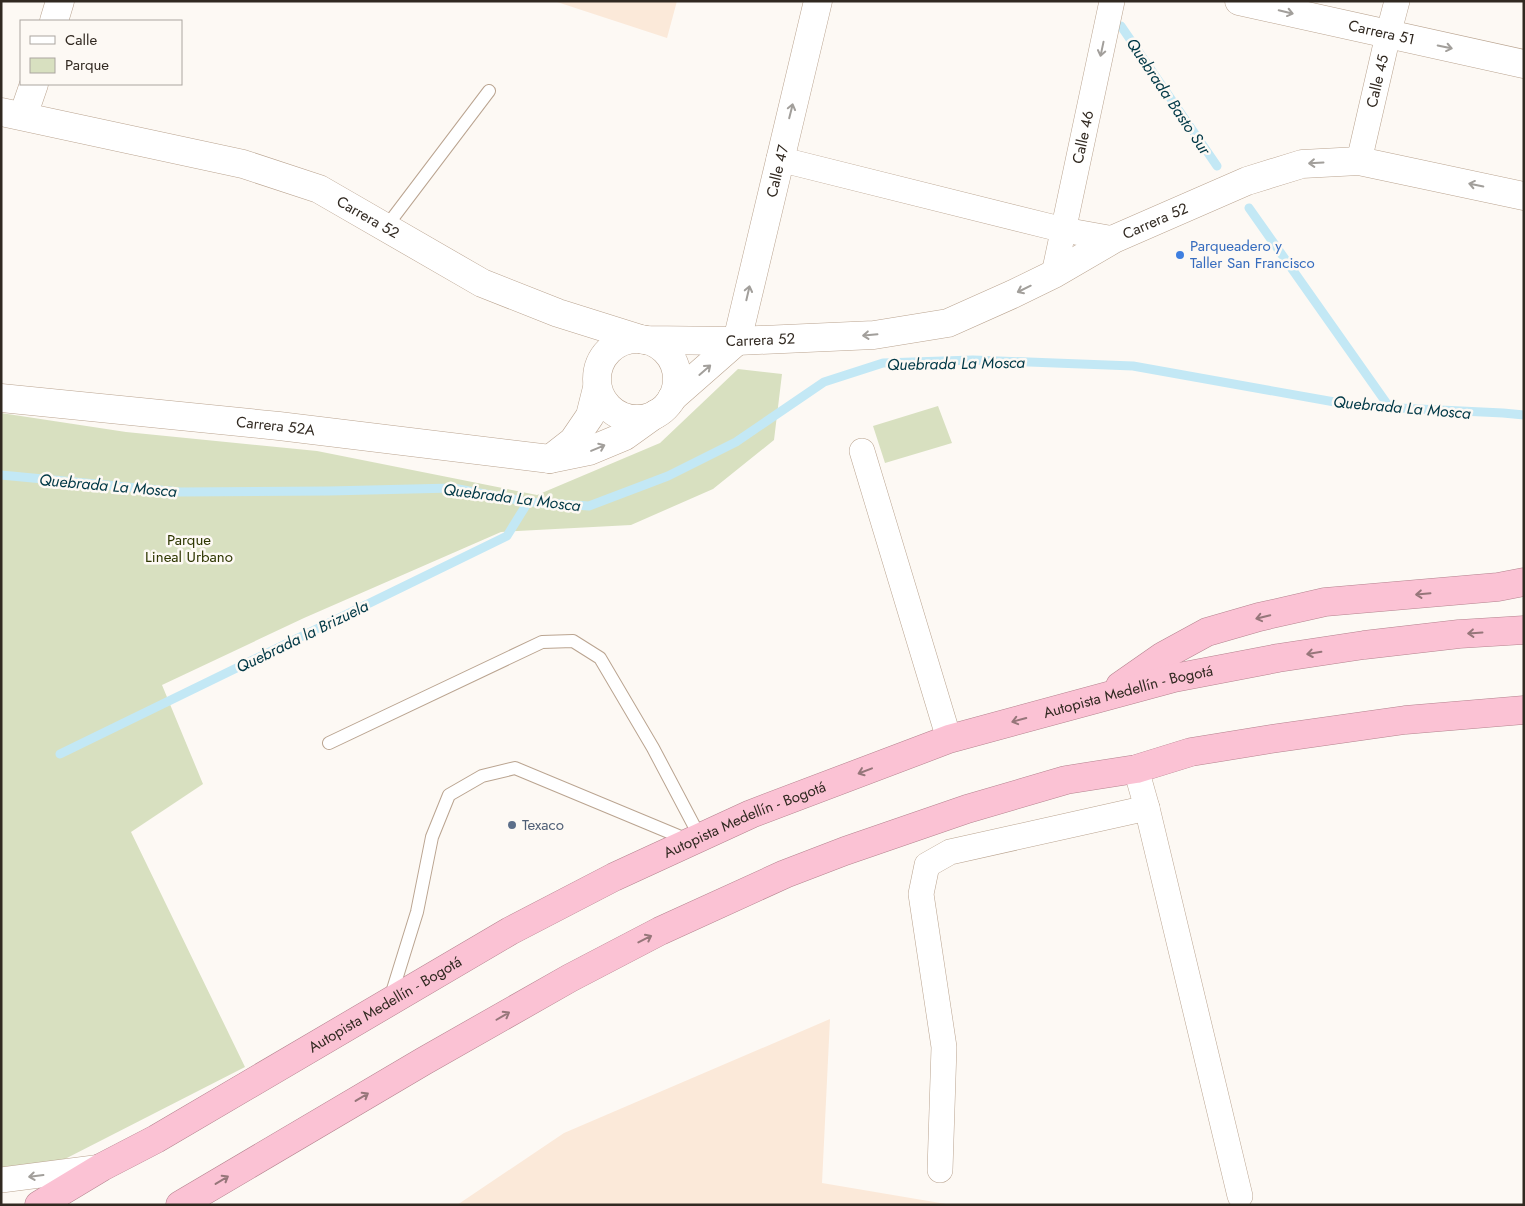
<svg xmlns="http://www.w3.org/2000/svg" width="1525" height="1206" viewBox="0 0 1525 1206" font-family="Jost,sans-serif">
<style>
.built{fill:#fbe9d9}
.green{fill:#d8e0c0}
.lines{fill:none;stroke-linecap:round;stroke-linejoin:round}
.stream{stroke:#c3e8f5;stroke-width:9}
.service-casing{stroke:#baa490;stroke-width:14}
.minor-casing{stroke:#baa490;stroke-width:26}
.tertiary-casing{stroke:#baa490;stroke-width:29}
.trunk-casing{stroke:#b4838e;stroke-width:29}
.service{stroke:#fff;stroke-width:12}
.minor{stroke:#fff;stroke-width:25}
.tertiary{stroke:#fff;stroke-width:28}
.trunk{stroke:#fbc2d4;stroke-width:28}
.oneway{stroke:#a29f9b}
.oneway2{stroke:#96767a}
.shop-dot{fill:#3f7fe0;stroke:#fdf9f4;stroke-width:2}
.service-dot{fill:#5c6f8a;stroke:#fdf9f4;stroke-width:2}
.labels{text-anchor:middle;stroke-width:5;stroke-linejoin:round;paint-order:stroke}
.street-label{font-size:15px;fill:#312921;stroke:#fdf9f4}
.shop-label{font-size:15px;fill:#366cbe;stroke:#fdf9f4;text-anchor:start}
.park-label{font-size:15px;fill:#2d3600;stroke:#fdf9f4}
.service-label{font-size:15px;fill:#4e5e75;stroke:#fdf9f4;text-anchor:start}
.water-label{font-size:16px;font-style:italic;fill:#003846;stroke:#fdf9f4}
</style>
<rect width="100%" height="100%" fill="#fdf9f4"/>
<path class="built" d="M554,1H677L667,38Z
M830,1019L822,1183L952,1205H457L564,1133Z"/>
<path class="green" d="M738,369L782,374L774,440L713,489L631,525L501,532L304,618L162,685L203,784L131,832L245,1067L61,1161L1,1177V413L126,432L317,451L537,495L660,443Z
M938,406L952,443L885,463L873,426Z"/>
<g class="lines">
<path class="stream" d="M1121,26L1217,166
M1249,208L1390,408
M1,475L180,492L329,491L453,488L528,502L589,506L668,476L736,442L824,382L883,363L973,360L1133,366L1357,406L1503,413L1524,415
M60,754L507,536L528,502"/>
<g class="service-casing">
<path id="service" d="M386,227L489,91
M329,743L542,642L573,641L600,658L653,748L700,837
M390,999L417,912L432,837L449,795L482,776L515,768L688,840"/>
</g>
<g class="minor-casing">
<g id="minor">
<path d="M779,159L1064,230L1114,239"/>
<path id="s1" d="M1359,161L1388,35L1397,1"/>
<path id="s2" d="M1054,274L1112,1"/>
<path d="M862,451L949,739"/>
<path d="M1136,769L1147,808L1240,1196"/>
<path d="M940,1170L944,1047L921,894L927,865L950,852L1147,808"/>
<path d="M1,1180L102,1167"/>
</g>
</g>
<g class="tertiary-casing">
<g id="tertiary">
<path id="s3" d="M1239,1L1524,64"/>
<path d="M54,21L60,1"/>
<path id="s4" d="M1,112L243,164L319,189L482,283L558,313L644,340L737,341L874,335L948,323L1013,294L1054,274L1114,239L1247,181L1302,164L1359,161L1524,196"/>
<path d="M23,116L34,84"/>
<circle cx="637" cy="379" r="40"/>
<path id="s5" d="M1,398L279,426L550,459L589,451L625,436L657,413"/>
<path id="s6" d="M672,398L737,341L818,1"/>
<path d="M550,459L573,441L590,416L597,388"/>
</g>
</g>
<g class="trunk-casing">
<g id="trunk">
<path d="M1120,686L1163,656L1207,632L1259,617L1325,602L1498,587L1524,582"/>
<path id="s7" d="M39,1205L102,1167L156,1139L510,931L614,877L751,814L949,739L1174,678L1278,658L1364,645L1459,634L1524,630"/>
<path d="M180,1205L424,1061L570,978L660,931L785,874L845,851L967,809L1066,780L1136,769L1191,752L1271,739L1405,720L1524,710"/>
</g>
</g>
<use href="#service" class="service"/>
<use href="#minor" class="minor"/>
<use href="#tertiary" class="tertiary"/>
<use href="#trunk" class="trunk"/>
</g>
<defs><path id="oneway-shaft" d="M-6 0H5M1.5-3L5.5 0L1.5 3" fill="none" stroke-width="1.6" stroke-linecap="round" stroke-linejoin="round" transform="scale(1.25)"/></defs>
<g class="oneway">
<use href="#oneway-shaft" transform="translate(1286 12) rotate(13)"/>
<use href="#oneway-shaft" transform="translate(1445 47) rotate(12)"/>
<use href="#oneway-shaft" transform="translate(1102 49) rotate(102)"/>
<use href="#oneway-shaft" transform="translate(791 111) rotate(-76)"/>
<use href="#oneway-shaft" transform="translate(1316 163) rotate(177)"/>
<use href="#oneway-shaft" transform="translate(1476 185) rotate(-168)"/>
<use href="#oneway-shaft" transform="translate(1024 289) rotate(154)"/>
<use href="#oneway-shaft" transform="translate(748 293) rotate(-77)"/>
<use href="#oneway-shaft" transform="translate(870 335) rotate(175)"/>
<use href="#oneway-shaft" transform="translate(705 370) rotate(-41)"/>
<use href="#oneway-shaft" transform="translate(598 448) rotate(-23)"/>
<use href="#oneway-shaft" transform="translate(36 1176) rotate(173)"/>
</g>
<g class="oneway2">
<use href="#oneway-shaft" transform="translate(1423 594) rotate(175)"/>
<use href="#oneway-shaft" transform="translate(1263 617) rotate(166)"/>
<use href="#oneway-shaft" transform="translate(1475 633) rotate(176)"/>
<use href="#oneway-shaft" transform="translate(1314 653) rotate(171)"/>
<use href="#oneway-shaft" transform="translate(1019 720) rotate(165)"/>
<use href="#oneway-shaft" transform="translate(865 771) rotate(159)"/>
<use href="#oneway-shaft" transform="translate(645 939) rotate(-27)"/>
<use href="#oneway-shaft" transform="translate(503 1016) rotate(-30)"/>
<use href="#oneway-shaft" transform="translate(362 1097) rotate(-31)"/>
<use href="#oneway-shaft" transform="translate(222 1180) rotate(-31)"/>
</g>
<circle class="shop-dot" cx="1180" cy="255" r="5"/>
<circle class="service-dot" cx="512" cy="825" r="5"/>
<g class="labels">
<g class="street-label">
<text dy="5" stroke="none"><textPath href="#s3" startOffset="146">Carrera 51</textPath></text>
<text dy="5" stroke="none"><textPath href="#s1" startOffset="82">Calle 45</textPath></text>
<text dy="5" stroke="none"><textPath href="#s2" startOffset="140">Calle 46</textPath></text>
<text dy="5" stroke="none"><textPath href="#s6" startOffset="261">Calle 47</textPath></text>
<text dy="5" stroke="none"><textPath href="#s4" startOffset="384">Carrera 52</textPath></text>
<text dy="5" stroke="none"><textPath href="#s4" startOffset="1224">Carrera 52</textPath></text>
<text dy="5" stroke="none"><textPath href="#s4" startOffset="804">Carrera 52</textPath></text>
<text dy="5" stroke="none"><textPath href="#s5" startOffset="276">Carrera 52A</textPath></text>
<text dy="5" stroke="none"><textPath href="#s7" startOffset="1210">Autopista Medellín - Bogotá</textPath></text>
<text dy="5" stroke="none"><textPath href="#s7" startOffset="805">Autopista Medellín - Bogotá</textPath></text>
<text dy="5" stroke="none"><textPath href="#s7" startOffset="400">Autopista Medellín - Bogotá</textPath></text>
</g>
<g class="shop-label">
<text x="1190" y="251">Parqueadero y<tspan x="1190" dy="17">Taller San Francisco</tspan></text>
</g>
<g class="park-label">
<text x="189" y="545">Parque<tspan x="189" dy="17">Lineal Urbano</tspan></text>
</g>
<g class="service-label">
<text x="522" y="830">Texaco</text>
</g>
<g class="water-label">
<text transform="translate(1169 96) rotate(56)" y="6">Quebrada Basto Sur</text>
<text transform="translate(956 363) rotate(-1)" y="6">Quebrada La Mosca</text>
<text transform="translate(1402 407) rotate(5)" y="6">Quebrada La Mosca</text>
<text transform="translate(108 485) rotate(5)" y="6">Quebrada La Mosca</text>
<text transform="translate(512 497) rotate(7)" y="6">Quebrada La Mosca</text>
<text transform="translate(302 636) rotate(-26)" y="6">Quebrada la Brizuela</text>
</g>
</g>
<rect width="1525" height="1206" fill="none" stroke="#312921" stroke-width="5"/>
<rect x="20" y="20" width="162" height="65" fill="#fdf9f4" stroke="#aba6a0"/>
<rect x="30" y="36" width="25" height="8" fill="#ffffff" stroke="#aba6a0"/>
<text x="65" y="45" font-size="15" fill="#312921">Calle</text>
<rect x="30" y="58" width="25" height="15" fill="#d8e0c0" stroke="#aba6a0"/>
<text x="65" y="70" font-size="15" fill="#312921">Parque</text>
</svg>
